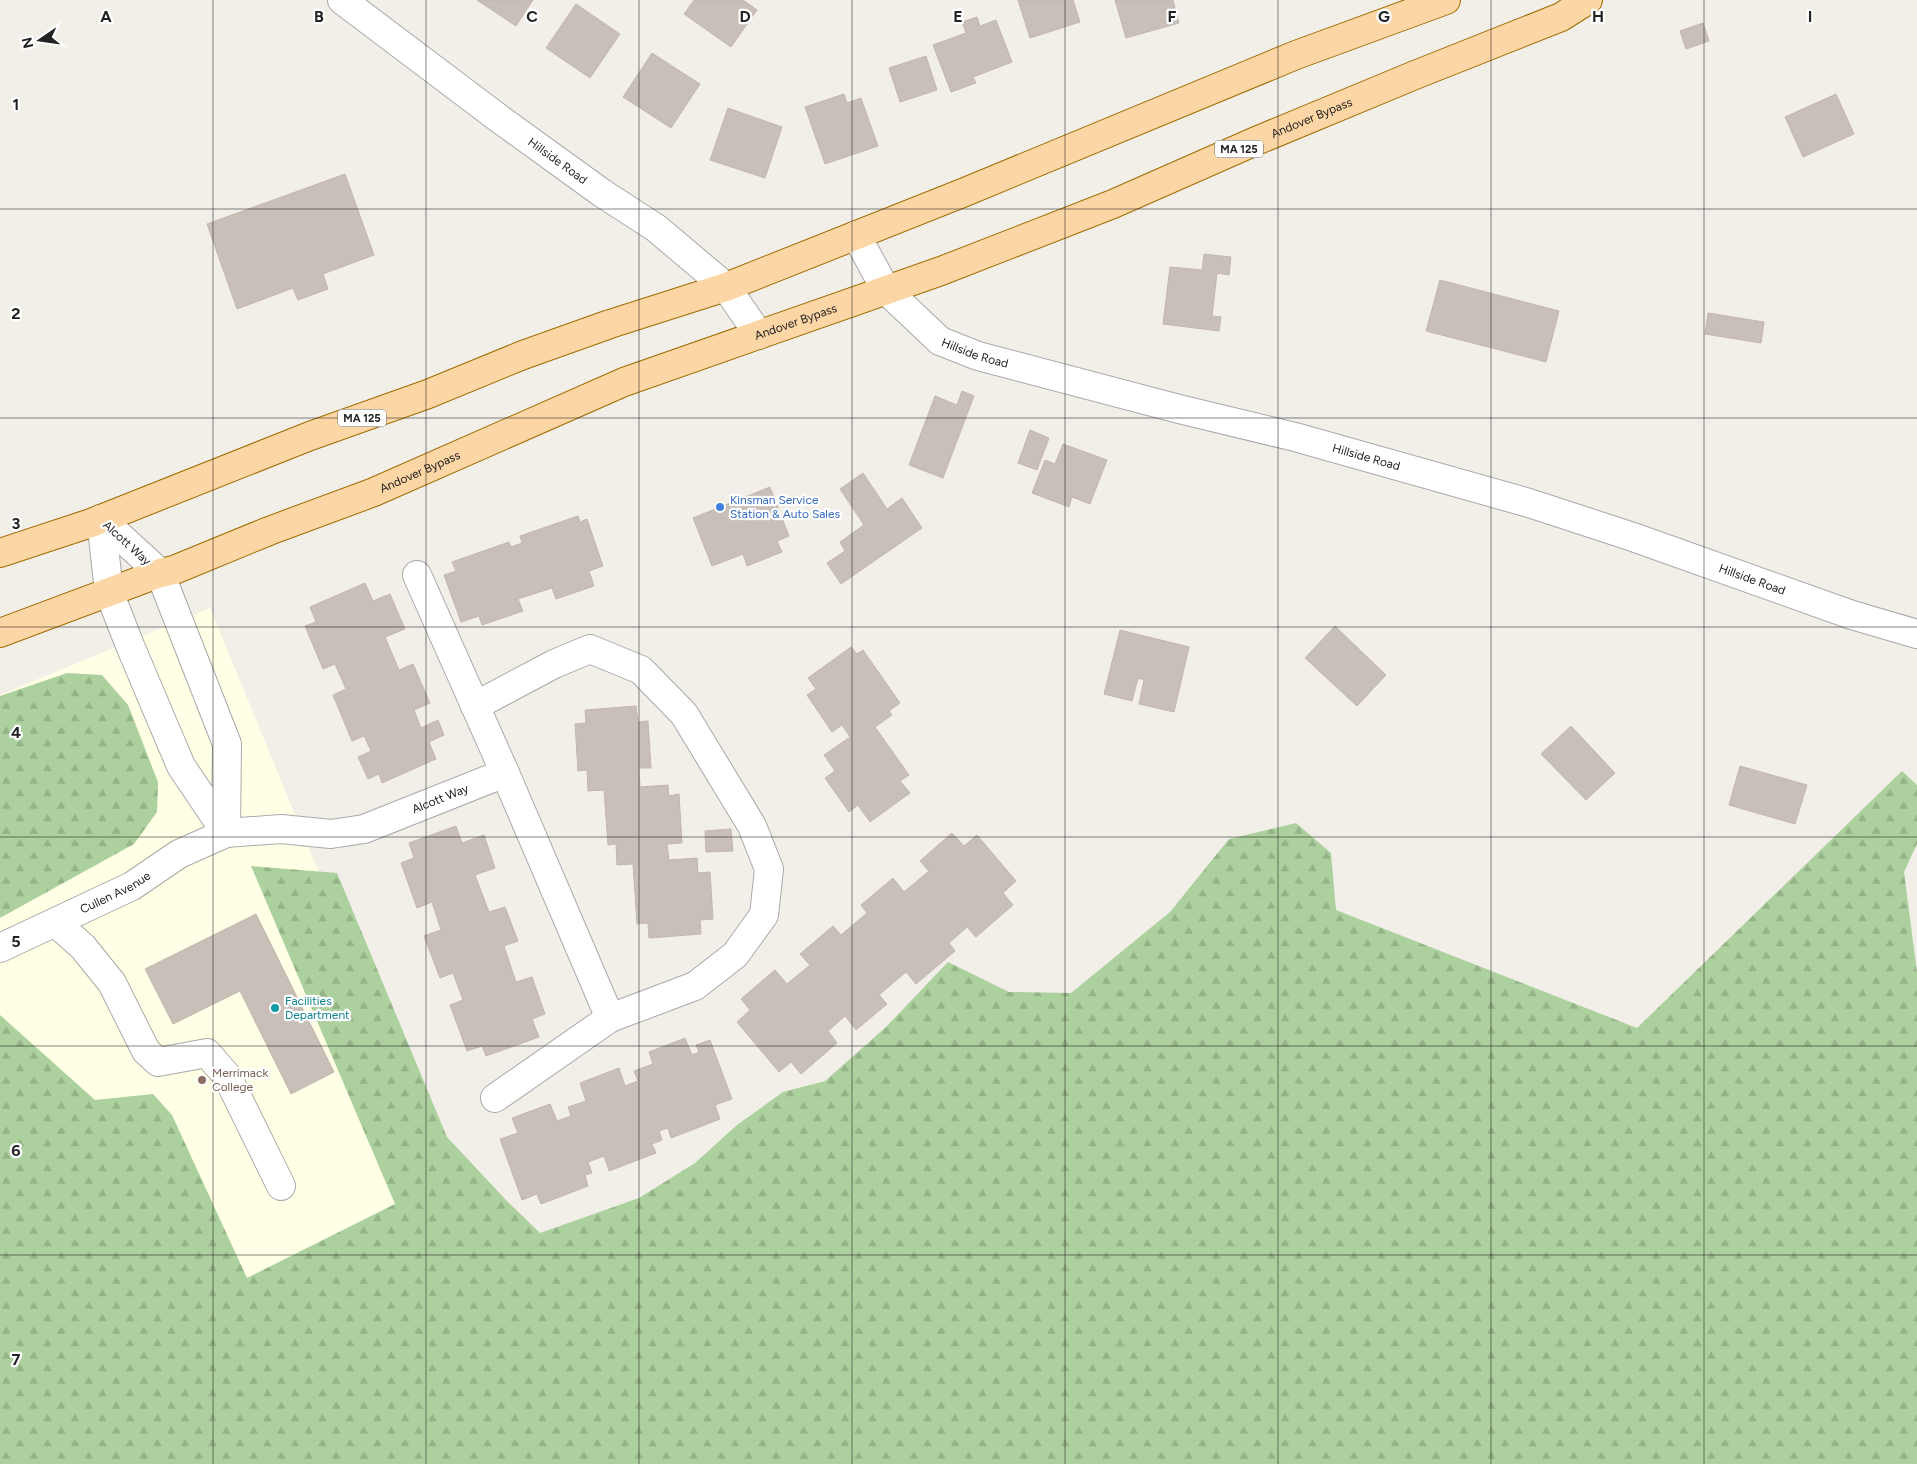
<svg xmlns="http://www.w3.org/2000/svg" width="1917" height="1464" viewBox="0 0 1917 1464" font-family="Figtree,sans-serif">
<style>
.education{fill:#ffffe5}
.forest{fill:url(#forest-firs)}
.building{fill:#c7bfb8;stroke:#c4b6ab}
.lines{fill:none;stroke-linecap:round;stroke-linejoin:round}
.minor-casing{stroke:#a9a9a9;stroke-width:30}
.major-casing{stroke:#a06b00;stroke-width:30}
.minor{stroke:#fff;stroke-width:28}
.major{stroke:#fcd6a4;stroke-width:28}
.grid{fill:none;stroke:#222;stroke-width:1;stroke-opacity:0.55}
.shop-dot{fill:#3f7fe0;stroke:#fff;stroke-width:2}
.culture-dot{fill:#0f9aa8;stroke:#fff;stroke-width:2}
.education-dot{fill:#8d6e63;stroke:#fff;stroke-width:2}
.labels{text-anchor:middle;stroke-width:4.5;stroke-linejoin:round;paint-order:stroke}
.shield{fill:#fff;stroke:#646464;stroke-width:1}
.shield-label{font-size:11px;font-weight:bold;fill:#222}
.street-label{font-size:12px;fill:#222;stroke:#fff}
.shop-label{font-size:12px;fill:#366cbe;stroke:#fff;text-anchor:start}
.culture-label{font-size:12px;fill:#0d838f;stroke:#fff;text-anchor:start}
.education-label{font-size:12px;fill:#785e54;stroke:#fff;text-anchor:start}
.grid-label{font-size:16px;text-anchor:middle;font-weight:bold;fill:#222;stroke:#fff;stroke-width:4.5;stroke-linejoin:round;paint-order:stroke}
</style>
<defs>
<pattern id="forest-firs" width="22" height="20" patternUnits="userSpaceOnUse" patternTransform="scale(1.25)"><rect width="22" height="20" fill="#add19e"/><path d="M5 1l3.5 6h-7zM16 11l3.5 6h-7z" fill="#95b388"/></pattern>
</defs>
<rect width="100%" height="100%" fill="#f2efe9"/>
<path class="education" d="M210,608L562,1464H0V695Z"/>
<path class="forest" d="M67,673L102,675L128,705L158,782L157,812L134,844L0,918V696Z
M1902,771L1917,785V844L1904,872L1917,972V1464H0V1015L95,1100L153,1094L172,1115L247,1278L395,1204L251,866L337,873L447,1137L506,1200L540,1233L639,1198L695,1163L737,1125L783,1092L825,1081L886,1027L948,962L1009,992L1071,993L1170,912L1229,839L1296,823L1331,853L1336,910L1637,1028Z"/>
<path class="building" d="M477,0H533L516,26Z
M694,0H743L757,10L731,47L684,14Z
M1018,0H1073L1080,22L1030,38Z
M1115,0H1173L1179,23L1126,38Z
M576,4L620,34L590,78L546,48Z
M977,17L980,26L996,20L1012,62L973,77L976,83L951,92L933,45L966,33L962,22Z
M1703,23L1709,41L1686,49L1680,31Z
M652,53L700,84L671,128L623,97Z
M926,56L937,90L900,102L889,68Z
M844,94L847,103L861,98L878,146L825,164L805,107Z
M1836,94L1854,134L1803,157L1785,117Z
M728,108L782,127L765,178L710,160Z
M345,174L374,255L323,274L328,289L298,300L293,288L237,309L207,224Z
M1204,254L1231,257L1229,275L1217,273L1212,316L1221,317L1219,331L1163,324L1170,267L1202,270Z
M1440,280L1559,311L1546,362L1426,331Z
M1708,313L1764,322L1761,343L1705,334Z
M962,391L974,396L943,478L909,465L935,396L957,405Z
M1030,430L1049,438L1037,470L1018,463Z
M1063,444L1107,460L1090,504L1072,497L1069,507L1032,493L1045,460L1055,464Z
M863,473L887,509L902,498L922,528L841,584L827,563L845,551L840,542L864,525L840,489Z
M770,487L789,536L777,541L782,552L747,566L743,554L712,566L693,518Z
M578,516L580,522L587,519L603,566L589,571L594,586L556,599L552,588L518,599L523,611L482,625L479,616L461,622L444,575L456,571L452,562L509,542L511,547L522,543L520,536Z
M365,583L373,601L390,594L405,629L385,637L399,670L413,664L430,703L414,710L421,728L438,720L444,735L429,742L436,759L382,783L379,774L368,779L358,757L371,751L364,736L352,741L333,695L346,689L335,664L323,669L305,626L316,622L310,607Z
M1335,626L1386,675L1357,706L1305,658Z
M1120,630L1189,647L1174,712L1139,704L1144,680L1138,678L1132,701L1104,694Z
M851,647L857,654L863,650L900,703L889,711L892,715L875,727L909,775L900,781L910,793L870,822L858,805L849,812L825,778L835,771L824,755L850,737L842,725L832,732L807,695L816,689L808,678Z
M636,706L638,722L648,721L651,768H639L640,787L668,785L669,796L679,794L682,843L667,844L669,860L697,858L698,873L710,872L713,919L700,920L701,934L649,938L648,923L637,924L633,864L617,865L616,844L608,845L604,790L588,791L587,770L578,771L575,724L586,723L585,710Z
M1571,726L1615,773L1586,800L1541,754Z
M1740,766L1807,785L1795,824L1729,805Z
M456,826L462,843L484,835L495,868L475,875L489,912L505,907L518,941L504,946L516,982L532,977L545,1014L532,1019L539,1037L486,1056L482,1046L467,1051L450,1005L463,1000L453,973L440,978L424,936L441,930L432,902L417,908L401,863L414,858L409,843Z
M731,829L733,851L706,852L705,831Z
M952,833L964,846L977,835L1016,881L1003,893L1013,905L976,937L967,927L949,943L955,951L916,984L906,972L879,995L887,1004L856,1030L845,1016L828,1031L837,1043L801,1074L791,1062L779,1072L737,1022L750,1010L741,999L775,970L787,984L810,965L800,954L833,926L841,935L867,913L861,905L893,878L904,892L929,871L920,861Z
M256,914L334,1072L291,1094L240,991L173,1024L145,969Z
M685,1038L692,1055L699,1052L696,1045L710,1040L732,1099L715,1105L720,1119L671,1138L668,1128L659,1131L662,1140L652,1144L656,1153L609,1171L604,1156L588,1162L592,1173L585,1175L588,1186L541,1204L537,1194L522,1200L500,1139L518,1133L512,1118L550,1104L557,1121L571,1116L568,1107L586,1101L580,1083L619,1068L625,1086L638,1081L634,1071L653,1064L649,1052Z"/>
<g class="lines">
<g class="minor-casing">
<g id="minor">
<path id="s1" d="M342,0L497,117L602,193L656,228L726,287L759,335"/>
<path id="s2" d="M856,235L886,290L940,341L978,356L1179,409L1295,437L1529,503L1633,537L1852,615L1917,634"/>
<path d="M101,519L160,573L227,744L226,833L181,766L131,648L109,592Z"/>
<path d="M417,575L505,773L610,1018"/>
<path d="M475,706L554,664L590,649L641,670L684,714L752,826L769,869L764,915L735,955L695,986L610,1018L495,1098"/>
<path d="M56,923L83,947L112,983L146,1051L158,1062L207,1053L227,1076L281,1186"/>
<path id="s3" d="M0,948L132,886L179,854L226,833L281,829L331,834L364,829L505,773"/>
</g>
</g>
<g class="major-casing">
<g id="major">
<path d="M0,553L91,523L310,436L428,394L523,355L610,324L726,287L965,192L1296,55L1446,0"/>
<path id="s4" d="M0,633L160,573L174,570L269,531L374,492L624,382L941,271L1113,204L1256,141L1415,75L1561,17L1588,0"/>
</g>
</g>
<use href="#minor" class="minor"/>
<use href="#major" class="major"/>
</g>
<path class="grid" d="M213,0V1464M426,0V1464M639,0V1464M852,0V1464M1065,0V1464M1278,0V1464M1491,0V1464M1704,0V1464M0,209H1917M0,418H1917M0,627H1917M0,837H1917M0,1046H1917M0,1255H1917"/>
<circle class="shop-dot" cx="720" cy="507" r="5"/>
<circle class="culture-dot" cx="275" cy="1008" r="5"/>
<circle class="education-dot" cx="202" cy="1080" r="5"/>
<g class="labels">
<g class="shield">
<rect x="1215" y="140.5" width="48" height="17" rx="4"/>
<rect x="338" y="409.5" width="48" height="17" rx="4"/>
</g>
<g class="shield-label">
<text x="1239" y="153">MA 125</text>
<text x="362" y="422">MA 125</text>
</g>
<g class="street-label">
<text dy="4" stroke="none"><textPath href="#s4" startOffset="1410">Andover Bypass</textPath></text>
<text dy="4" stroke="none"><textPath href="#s1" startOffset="269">Hillside Road</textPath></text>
<text dy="4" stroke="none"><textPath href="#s4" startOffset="855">Andover Bypass</textPath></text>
<text dy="4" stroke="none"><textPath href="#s2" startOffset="174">Hillside Road</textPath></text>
<text dy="4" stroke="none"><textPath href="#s2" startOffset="579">Hillside Road</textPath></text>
<text dy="4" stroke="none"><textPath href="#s4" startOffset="450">Andover Bypass</textPath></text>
<text transform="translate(127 543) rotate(42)" y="4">Alcott Way</text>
<text dy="4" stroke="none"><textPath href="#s2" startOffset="984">Hillside Road</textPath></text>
<text dy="4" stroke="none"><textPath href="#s3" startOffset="475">Alcott Way</textPath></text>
<text dy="4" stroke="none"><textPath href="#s3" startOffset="128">Cullen Avenue</textPath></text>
</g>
<g class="shop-label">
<text x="730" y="504">Kinsman Service<tspan x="730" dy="14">Station &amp; Auto Sales</tspan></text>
</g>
<g class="culture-label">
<text x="285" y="1005">Facilities<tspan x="285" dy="14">Department</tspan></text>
</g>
<g class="education-label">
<text x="212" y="1077">Merrimack<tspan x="212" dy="14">College</tspan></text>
</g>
</g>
<g class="grid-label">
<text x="106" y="22">A</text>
<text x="319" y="22">B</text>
<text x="532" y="22">C</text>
<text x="745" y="22">D</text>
<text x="958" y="22">E</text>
<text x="1172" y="22">F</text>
<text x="1384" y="22">G</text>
<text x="1598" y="22">H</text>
<text x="1810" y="22">I</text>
<text x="16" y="110">1</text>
<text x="16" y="319">2</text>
<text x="16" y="529">3</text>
<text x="16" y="738">4</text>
<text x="16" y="947">5</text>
<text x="16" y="1156">6</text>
<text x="16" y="1365">7</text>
</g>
<g transform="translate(40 40) rotate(257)" stroke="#ffffff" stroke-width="4" paint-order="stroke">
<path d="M0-4L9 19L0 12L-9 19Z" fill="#222222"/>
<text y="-8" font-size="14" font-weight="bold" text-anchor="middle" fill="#222222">N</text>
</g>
</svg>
